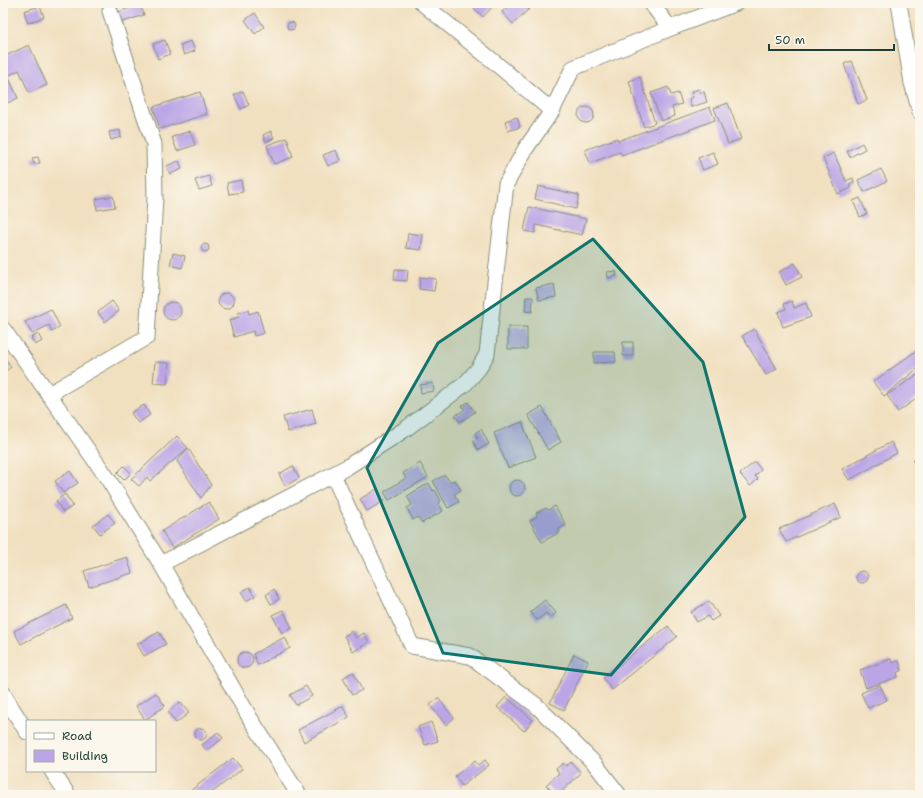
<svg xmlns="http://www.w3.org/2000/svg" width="923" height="798" viewBox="0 0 923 798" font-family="'Shantell Sans',sans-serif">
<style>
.building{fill:#bba5e6}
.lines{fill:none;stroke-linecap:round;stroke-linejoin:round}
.street-casing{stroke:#888e7a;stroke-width:17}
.street{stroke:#fff;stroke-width:15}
.marked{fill:#0f766e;fill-opacity:0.2;stroke:#0f766e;stroke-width:3;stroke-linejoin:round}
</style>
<rect width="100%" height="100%" fill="#fbf7ec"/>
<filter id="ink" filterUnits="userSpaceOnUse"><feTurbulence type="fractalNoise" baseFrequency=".025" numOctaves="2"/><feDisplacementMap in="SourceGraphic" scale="8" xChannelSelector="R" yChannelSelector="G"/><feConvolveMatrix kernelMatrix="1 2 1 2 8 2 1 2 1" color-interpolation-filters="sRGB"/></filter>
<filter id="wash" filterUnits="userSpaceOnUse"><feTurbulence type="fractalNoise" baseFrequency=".012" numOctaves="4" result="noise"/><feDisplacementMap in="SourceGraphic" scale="16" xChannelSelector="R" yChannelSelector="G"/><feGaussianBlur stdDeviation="0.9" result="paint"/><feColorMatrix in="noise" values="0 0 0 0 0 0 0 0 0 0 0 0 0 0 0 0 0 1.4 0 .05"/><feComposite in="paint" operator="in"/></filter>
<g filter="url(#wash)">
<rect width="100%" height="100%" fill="#f1e0c0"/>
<g id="blocks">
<path class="building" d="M479,3H496L483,17L474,8Z
M512,3H525L530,8L513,24L502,12Z
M140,4L144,15L120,23L116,13Z
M40,6L44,17L28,23L24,11Z
M255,13L264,27L255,34L245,20Z
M287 26a4 4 0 1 1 8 0a4 4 0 1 1-8 0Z
M165,40L170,54L158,59L153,44Z
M191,41L195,51L184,55L180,45Z
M29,45L47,85L29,93L19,70L8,76L18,98L3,105V57Z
M852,61L867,100L858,104L844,64Z
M640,77L655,123L644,127L629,81Z
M668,87L671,95L678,93L682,104L672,107L675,116L661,121L651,93Z
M699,89L701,93L704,92L707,102L691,107L689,99L693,97L691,92Z
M243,91L249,105L241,109L234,95Z
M200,92L207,114L160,129L153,107Z
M728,103L741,139L728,144L714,108Z
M710,107L715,120L622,155L620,152L590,163L585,150L617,138L618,141Z
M578 115a8 8 0 1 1 16 0a8 8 0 1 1-16 0Z
M517,117L520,127L508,131L505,121Z
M120,130L121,137L111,140L109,132Z
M190,131L195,145L177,151L172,137Z
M271,131L274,138L266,142L263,135Z
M287,138L293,157L274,164L267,145Z
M862,143L865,149L850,157L847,151Z
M336,150L340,161L328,166L323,155Z
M713,152L718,164L703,170L698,158Z
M834,153L846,181L853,178L854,182L849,184L851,188L838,194L823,158Z
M38,157L40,163L34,164L32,158Z
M179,161L182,169L170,174L166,166Z
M881,169L887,181L864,192L858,180Z
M209,176L212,186L199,190L195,180Z
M241,180L243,192L229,194L227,183Z
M538,186L579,195L576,209L535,199Z
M113,196L115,207L97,210L96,199Z
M860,198L867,214L860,217L853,201Z
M529,207L586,219L582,235L536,225L535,233L524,231Z
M408,233L423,235L421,250L406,248Z
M201 248a4 4 0 1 1 8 0a4 4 0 1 1-8 0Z
M173,253L185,256L182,268L170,265Z
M795,263L802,277L786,285L779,272Z
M395,269L408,270L407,281L394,280Z
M616,271L617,276L608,278L607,272Z
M420,277L436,279L434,291L419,289Z
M554,284L556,297L539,300L536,288Z
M218 301a8 8 0 1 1 16 0a8 8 0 1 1-16 0Z
M526,297H533L532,312L525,311Z
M112,301L119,311L105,322L98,312Z
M792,301L794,308L806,303L811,317L783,327L778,312L786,309L784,304Z
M163 311a9 9 0 1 1 18 0a9 9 0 1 1-18 0Z
M51,309L60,327L52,332L49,325L32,334L25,322Z
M248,310L249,314L258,311L264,333L254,336L253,331L234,337L229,320L239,317L238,313Z
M508,327H527V349H508Z
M754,329L777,369L766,375L742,336Z
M38,334L42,341L35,345L31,338Z
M623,342H633V356H623Z
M920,348V396L898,412L887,395L920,373L917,369L884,396L873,382Z
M594,352H615L616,362L594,363Z
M3,355L11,367L3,373Z
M155,362L169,363L167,384L153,383Z
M433,383L434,391L421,393L420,385Z
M468,402L475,412L460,422L455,416L465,409L462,406Z
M144,405L150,415L138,423L131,413Z
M542,407L561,442L548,450L528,415Z
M312,409L316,424L288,432L283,417Z
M522,422L536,457L508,468L494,433Z
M481,429L489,444L478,450L473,441L478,438L475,433Z
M177,436L188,448L211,485L201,498L177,461L188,448L150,481L147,477L139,486L131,479Z
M891,442L897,453L849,480L842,469Z
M920,455V470L913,461Z
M755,462L761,470L755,476L758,479L750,486L740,474Z
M420,463L428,477L389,500L384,492L406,478L403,473Z
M124,466L131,473L124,480L117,473Z
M293,466L299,478L285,486L279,474Z
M70,471L78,483L63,493L55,481Z
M445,475L450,482L455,480L461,490L454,494L459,502L448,508L433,481Z
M509 488a8 8 0 1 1 16 0a8 8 0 1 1-16 0Z
M429,483L433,491L435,490L441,501L438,503L443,511L422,523L418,517L413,520L407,508L412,505L407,496Z
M377,489L384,501L367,511L360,499Z
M65,494L73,506L63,512L56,501Z
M209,502L219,519L172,548L162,531Z
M835,504L841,517L786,542L779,529Z
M555,506L566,525L559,529L560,532L542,542L530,521L537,516L536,513L546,508L548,510Z
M108,514L115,523L100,534L93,525Z
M127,557L132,573L89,587L84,571Z
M856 577a6 6 0 1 1 12 0a6 6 0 1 1-12 0Z
M250,587L255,596L246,601L241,592Z
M274,589L279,599L271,604L266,595Z
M545,600L556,613L550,618L546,613L537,620L530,612Z
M709,601L719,616L711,621L708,616L697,622L691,612Z
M66,605L72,618L21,644L14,631Z
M283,610L292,628L282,633L272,615Z
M668,626L677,637L612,690L603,678Z
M352,631L356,638L364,633L369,642L353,652L344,636Z
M159,632L166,644L144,656L137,644Z
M285,637L290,648L258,665L253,654Z
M237 660a8 8 0 1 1 16 0a8 8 0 1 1-16 0Z
M574,654L588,661L564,710L550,703Z
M891,659L892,663L899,661L902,671L897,672L898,677L866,688L860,670Z
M353,672L362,690L352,695L343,678Z
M880,685L887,700L868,708L861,693Z
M306,686L312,696L296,705L290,695Z
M156,693L165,706L145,720L136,706Z
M506,697L533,720L524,731L497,707Z
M438,698L454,718L446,725L430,705Z
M180,702L189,713L176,723L168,712Z
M343,706L349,717L304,742L298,730Z
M431,722L438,741L425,745L418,727Z
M195 734a6 6 0 1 1 12 0a6 6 0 1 1-12 0Z
M218,732L223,738L207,751L202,745Z
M233,758L242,769L209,795H193L190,791Z
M485,760L489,765L462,786L455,776L475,761L478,765Z
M571,762L581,773L558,795H556L546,785L559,773L556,769L563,763L566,766Z"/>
</g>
</g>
<g filter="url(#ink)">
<use href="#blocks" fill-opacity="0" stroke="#888e7a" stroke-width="1"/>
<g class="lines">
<g class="street-casing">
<path id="street" d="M422,3L493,61L552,111
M651,3L670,28
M899,3L912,83L920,112
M3,329L108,479L161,564L250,718L299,795
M49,394L147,337L155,198L154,144L110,11
M333,475L412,646L470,656L536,705L595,764L619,795
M161,564L347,467L407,428L448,397L466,383L479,368L487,354L506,184L526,148L552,111L573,68L666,30L736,3
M3,693L11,707L27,732
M52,771L68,795"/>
</g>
<use href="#street" class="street"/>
</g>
</g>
<path class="marked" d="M593,239L703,362L745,517L611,675L443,653L367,468L438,343Z"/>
<rect width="923" height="798" fill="none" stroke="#fbf7ec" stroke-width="16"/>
<rect x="26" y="720" width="130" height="52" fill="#fbf7ec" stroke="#a3ada2"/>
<rect x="34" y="733" width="20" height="6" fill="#ffffff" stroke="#a3ada2"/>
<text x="62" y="740" font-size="12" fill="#1f3d34">Road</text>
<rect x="34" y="750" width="20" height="12" fill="#bba5e6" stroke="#a3ada2"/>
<text x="62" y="760" font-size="12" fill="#1f3d34">Building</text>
<path d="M769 44v6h125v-6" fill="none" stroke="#1f3d34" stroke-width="2"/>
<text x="775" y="44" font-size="12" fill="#1f3d34" stroke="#fbf7ec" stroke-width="3" paint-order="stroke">50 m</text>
</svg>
